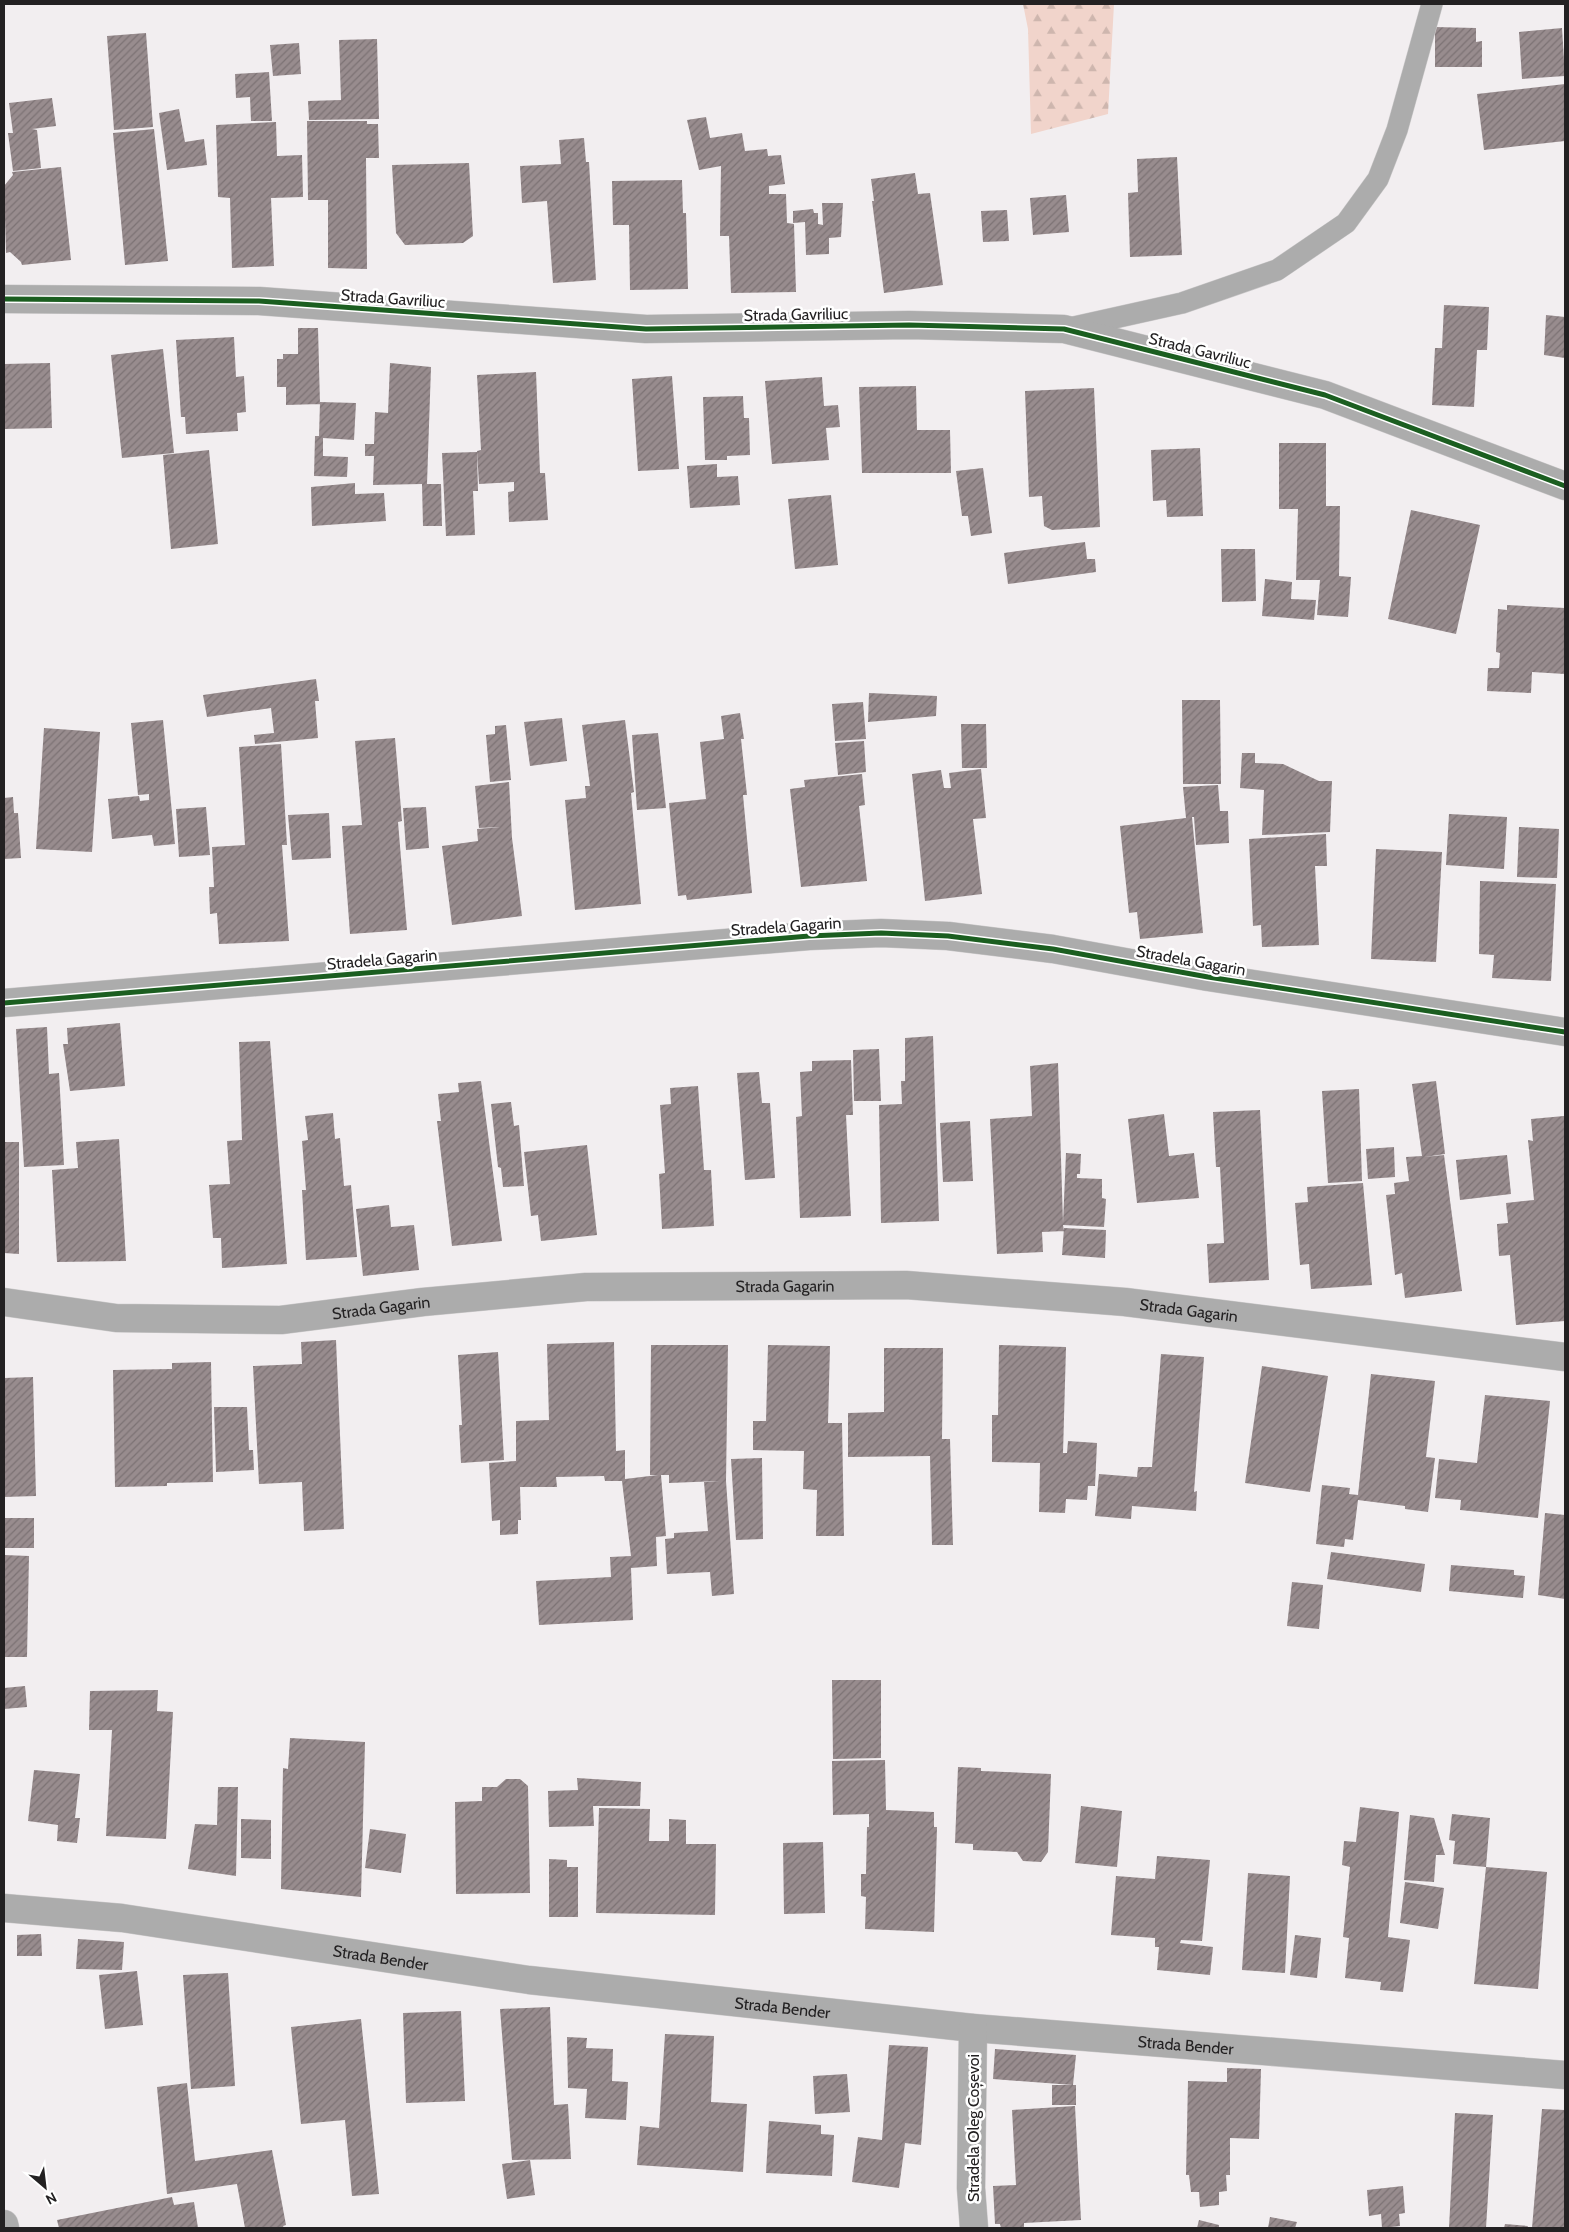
<svg xmlns="http://www.w3.org/2000/svg" width="1569" height="2232" viewBox="0 0 1569 2232" font-family="Cabin,sans-serif">
<style>
.forest{fill:url(#forest-firs)}
.building{fill:url(#building-hatch)}
.lines{fill:none;stroke-linecap:round;stroke-linejoin:round}
.lane-casing{stroke:#cccacb;stroke-width:22}
.street-casing{stroke:#cccacb;stroke-width:29}
.lane{stroke:#acacac;stroke-width:21}
.street{stroke:#acacac;stroke-width:28}
.cycleway-casing{stroke:#fff;stroke-width:8}
.cycleway{stroke:#1b5e20;stroke-width:5}
.labels{text-anchor:middle;stroke-width:5;stroke-linejoin:round;paint-order:stroke}
.street-label{font-size:16px;fill:#232122;stroke:#fff}
</style>
<defs>
<pattern id="forest-firs" width="22" height="20" patternUnits="userSpaceOnUse" patternTransform="scale(1.25)"><rect width="22" height="20" fill="#f1d4cb"/><path d="M5 1l3.5 6h-7zM16 11l3.5 6h-7z" fill="#ceb6ae"/></pattern>
<pattern id="building-hatch" width="6" height="6" patternUnits="userSpaceOnUse" patternTransform="scale(1.25)"><rect width="6" height="6" fill="#988c8e"/><path d="M-1 1l2-2M0 6l6-6M5 7l2-2" fill="none" stroke="#7c7274"/></pattern>
</defs>
<rect width="100%" height="100%" fill="#f2eef0"/>
<path class="forest" d="M1023,4H1114L1108,114L1031,134L1028,29Z"/>
<path class="building" d="M1435,27L1476,28V42L1482,41V67H1435Z
M1562,28L1565,76L1522,79L1519,32Z
M146,33L153,127L114,130L107,36Z
M377,39L379,119L309,120L308,101L341,100L339,40Z
M299,43L301,74L273,76L270,45Z
M269,72L272,121H251L250,97L236,98L235,74Z
M1565,84V141L1484,150L1477,94Z
M52,98L56,126L32,129L37,130L41,168L13,171L8,133H13L9,103Z
M179,109L185,142L204,139L207,165L167,170L159,113Z
M706,117L710,138L742,133L745,151L767,149L768,156L781,155L785,184L769,186V194H786L787,223L794,224L796,292L731,293L729,236H720L721,166L699,170L687,120Z
M307,121H367V124H378L379,158H366L367,269L328,268V200H308Z
M276,122L277,156L302,155L303,197L271,198L274,266L232,268L230,198L218,197L216,125Z
M154,129L168,261L125,265L113,133Z
M584,138L586,162H589L596,280L553,283L547,201L522,203L520,166L561,164L559,140Z
M1177,157L1182,255L1130,257L1128,193L1138,192L1137,159Z
M469,163L473,236L463,243L405,245L396,233L392,165Z
M61,167L71,260L22,265L21,262L10,252L6,253L4,186L13,175L12,172Z
M915,173L918,194L930,193L943,285L884,293L872,201H874L871,179Z
M682,180L683,213H686L688,289L630,290L629,225H613L612,181Z
M1066,195L1069,232L1033,235L1030,198Z
M822,203H843L841,237L829,238V254L806,255L805,222L793,223V211L813,209L814,213H818V224L823,225Z
M1007,210L1009,241L983,242L981,211Z
M1444,305L1489,307L1487,350H1477L1474,407L1432,405L1435,348H1442Z
M1546,315L1565,317V358L1544,355Z
M298,328H318L320,404L286,405V387H277V359H283V354H298Z
M234,337L236,377L244,376L246,412L237,413L238,431L186,434L185,417H181L176,340Z
M163,349L174,453L122,458L111,355Z
M50,363L52,428L4,429V364Z
M390,363L431,367L427,484H441L442,526H423L422,484L373,485L374,456H365V444H374L375,412L388,413Z
M536,372L540,473H545L548,520L509,522L508,492L514,491V482L479,484L477,451L481,450L477,375Z
M672,376L679,469L638,471L632,379Z
M822,377L824,406L838,405L840,427L826,428L829,460L772,464L765,381Z
M916,386L917,430H950L951,473H862L859,387Z
M1094,388L1100,527L1052,530L1044,526L1042,496L1029,497L1025,391Z
M743,396L744,418H749L750,455L727,456V460H705L703,397Z
M320,402L356,403L354,440L323,438V456L348,457L347,477L314,476L315,436H319Z
M1279,443H1326V506H1340L1339,576L1351,577L1348,617L1317,615L1320,580H1296L1298,509H1279Z
M1200,448L1203,516L1167,517L1166,500L1153,501L1151,450Z
M209,450L218,544L171,549L163,455Z
M477,452L478,491H473L475,535L446,536L442,453Z
M717,464V477L738,476L740,505L690,508L687,466Z
M983,468L992,533L971,536L968,516H962L956,471Z
M355,483V494L384,493L386,521L312,526L311,487Z
M831,495L838,565L795,569L788,499Z
M1411,510L1480,525L1456,634L1388,619Z
M1085,542L1087,559H1095L1096,572L1008,584L1004,553Z
M1221,549H1255L1256,601L1222,602Z
M1265,579L1292,582L1291,599L1316,600L1314,620L1262,616Z
M1507,605L1565,608V674L1532,672L1531,693L1487,691L1488,668H1499L1500,653L1496,652L1498,609L1507,610Z
M316,679L319,701H315L318,738L255,744L254,735L274,733L271,708L207,717L203,695Z
M869,693L937,696L936,716L868,722Z
M1182,700H1220L1221,784H1183Z
M863,702L866,739L835,741L832,704Z
M740,713L744,739H741L747,795H743L752,893L687,900L686,895L678,896L669,803L706,799L700,742L724,739L721,716Z
M562,718L567,761L530,766L524,722Z
M163,720L175,844L154,846L152,835L112,839L108,799L139,796L140,801L149,800V794L138,795L131,723Z
M625,720L634,792L631,793L641,904L575,910L565,800L586,798L585,786H590L582,725Z
M961,724H986L987,768H962Z
M506,725L511,780L490,782L486,735L495,734V726Z
M44,728L100,732L92,852L36,849Z
M658,733L666,808L637,810L632,735Z
M395,738L402,821L398,822L407,930L350,934L342,826L362,825L355,741Z
M864,741L866,772L838,775L835,743Z
M281,744L287,845H282L289,941L219,944L217,913L210,914L209,887H214L212,847L245,845L239,747Z
M1242,753H1255V763L1283,764L1319,781H1332L1330,832L1262,835L1264,790L1240,788Z
M981,769L986,818L973,819L982,894L925,901L912,774L941,770L944,788H951L949,773Z
M862,774L865,805L859,806L867,881L801,887L790,789L805,787L804,780Z
M509,782L512,838L522,916L452,925L442,846L478,841L477,829L500,827L479,828L475,786Z
M1218,785L1220,811H1228L1229,843L1196,845L1194,817H1192L1203,933L1140,939L1137,912L1129,913L1120,826L1186,818L1183,787Z
M13,797L14,813H18L21,858L4,859V798Z
M206,807L210,855L179,857L176,809Z
M426,807L429,848L406,850L403,808Z
M329,813L331,858L292,860L288,815Z
M1449,814L1507,817L1504,869L1446,865Z
M1519,827L1559,829L1557,878L1517,877Z
M1326,834L1327,866H1315L1319,945L1262,947L1261,925L1253,926L1249,839Z
M1376,849L1442,852L1436,962L1371,959Z
M1480,881L1556,884L1551,981L1492,978L1494,955L1479,954Z
M120,1023L125,1086L70,1091L63,1044H68L67,1028Z
M47,1027L49,1074L59,1073L64,1165L24,1167L16,1029Z
M933,1036L939,1221L881,1223L879,1105L902,1104L901,1081H905V1038Z
M270,1041L287,1264L222,1268L221,1238H213L209,1185L230,1184L227,1141L242,1140L239,1042Z
M879,1049L881,1101H854L853,1050Z
M851,1060L853,1115H846L851,1216L800,1218L796,1117L802,1116L800,1072L812,1071V1061Z
M1058,1063L1063,1223L1066,1153L1081,1154L1080,1174H1077V1178L1102,1179V1198L1106,1199L1104,1227L1063,1225L1064,1231L1042,1232L1043,1252L997,1254L990,1119L1032,1116L1030,1066Z
M759,1072L762,1103H770L775,1178L745,1180L737,1073Z
M481,1081L502,1241L452,1246L437,1121H441L438,1094L459,1092L458,1083Z
M1436,1081L1445,1154L1424,1157L1444,1155L1462,1291L1405,1298L1402,1273L1395,1275L1386,1195L1395,1194L1394,1183L1409,1181L1406,1157L1422,1156L1412,1084Z
M698,1086L704,1170H711L714,1226L662,1229L659,1174L665,1173L660,1105L671,1104L670,1088Z
M1359,1089L1362,1181L1328,1183L1322,1091Z
M511,1102L514,1126L519,1125L524,1186L503,1187L501,1168L498,1167L491,1104Z
M1260,1110L1269,1280L1209,1283L1207,1244L1224,1243L1220,1167H1216L1213,1112Z
M333,1113L335,1139L340,1138L344,1186L351,1185L357,1257L306,1260L302,1190H306L302,1141L308,1140L305,1116Z
M1164,1114L1169,1156L1194,1153L1199,1198L1137,1203L1128,1119Z
M1564,1116L1565,1321L1516,1325L1510,1255L1499,1256L1497,1224L1508,1223L1506,1203L1534,1200L1528,1140L1533,1141L1531,1119Z
M970,1121L973,1181L943,1182L940,1123Z
M119,1139L126,1261L57,1262L52,1170L78,1168L76,1142Z
M4,1142H19V1254L4,1253Z
M587,1145L597,1235L541,1241L538,1215L531,1216L524,1152Z
M1394,1147L1395,1177L1368,1179L1366,1149Z
M1507,1155L1511,1194L1460,1200L1456,1160Z
M1363,1183L1372,1285L1311,1289L1309,1264L1300,1265L1295,1203L1308,1202L1307,1187Z
M389,1205L391,1227L414,1225L419,1270L363,1276L356,1209Z
M1064,1228L1106,1230L1105,1258L1062,1255Z
M336,1340L344,1529L304,1531L302,1482L259,1484L253,1366L302,1364L301,1342Z
M614,1342L616,1451L625,1450V1479L658,1475H650L651,1345H728L726,1481L734,1594L712,1596L710,1572L667,1574L665,1539L674,1538V1533L708,1531L704,1482L719,1481L669,1483V1475H661L666,1536L656,1537L657,1566L631,1568L633,1620L539,1625L536,1581L611,1577L610,1557L631,1556L622,1481H605L604,1476L556,1477L557,1487H520L521,1520H518V1534L500,1535V1520L492,1521L489,1463L516,1461V1421L549,1420L547,1344Z
M768,1345L830,1346L828,1423H842L844,1536H816L817,1490L803,1489L804,1451L753,1450V1421H766Z
M999,1345L1066,1347L1063,1453H1067L1068,1441L1097,1443L1095,1486H1088L1087,1500L1066,1499L1065,1513L1039,1512L1040,1463L992,1462V1415H998Z
M884,1348H943L942,1439H950L953,1545H932L930,1456L848,1457V1413L884,1412Z
M498,1352L504,1460L461,1463L459,1425H462L458,1355Z
M1161,1354L1204,1357L1194,1492L1197,1491L1196,1511L1132,1506L1131,1519L1095,1516L1099,1474L1137,1477L1138,1467H1152Z
M211,1362L213,1482L167,1483V1486L115,1487L113,1370L172,1369V1363Z
M1262,1366L1328,1376L1310,1492L1245,1483Z
M1371,1374L1435,1381L1426,1457L1435,1458L1428,1512L1405,1509V1506L1358,1500L1353,1540L1345,1539L1344,1547L1316,1544L1322,1485L1350,1488L1349,1494L1358,1495Z
M33,1377L36,1496L4,1497V1378Z
M1485,1395L1550,1401L1538,1518L1460,1510L1461,1500L1435,1498L1439,1459L1477,1463Z
M214,1407H247L249,1450H253L254,1470L216,1472Z
M762,1458L763,1539L736,1540L731,1459Z
M1545,1513L1565,1515V1599L1538,1595Z
M4,1518H34V1548H4Z
M1331,1552L1425,1564L1421,1592L1327,1579Z
M4,1555L29,1556L27,1657H4Z
M1451,1565L1514,1570V1575L1525,1576L1523,1598L1449,1591Z
M1292,1582L1323,1585L1319,1629L1287,1626Z
M832,1680H881V1758L833,1759Z
M25,1686L27,1707L4,1709V1688Z
M158,1690L157,1711L173,1712L166,1839L106,1836L112,1730H89L90,1691Z
M290,1738L365,1742L361,1897L281,1889L283,1768L288,1769Z
M885,1760L886,1810L934,1812V1827H937L934,1932L865,1929L866,1897L861,1896V1874H866L867,1827H869V1814L833,1815L832,1761Z
M958,1767L981,1768V1771L1051,1774L1048,1852L1041,1862L1023,1861L1017,1852L973,1850V1844L955,1843Z
M34,1770L80,1774L75,1818H80L77,1843L57,1841L58,1825L28,1821Z
M577,1778L641,1782L640,1806H593L594,1826L549,1827L548,1791L578,1790Z
M506,1779H520L528,1786L530,1893L456,1894L455,1802L482,1801V1787H497Z
M218,1787H238L236,1876L188,1869L195,1824L217,1825Z
M1081,1806L1122,1811L1117,1867L1075,1863Z
M1360,1807L1399,1812L1388,1937L1410,1940L1403,1992L1380,1990L1381,1982L1345,1978L1349,1938L1343,1937L1350,1867L1342,1865L1344,1841L1356,1842Z
M599,1808L650,1809L649,1841H669V1819L686,1820V1844H716L715,1915L596,1913Z
M1452,1814L1490,1818L1486,1867L1453,1864L1455,1841L1449,1840Z
M1410,1815L1434,1818L1445,1855H1436L1434,1882L1404,1880Z
M241,1819L271,1820V1859L241,1858Z
M370,1829L406,1834L401,1873L365,1868Z
M823,1842L825,1913L784,1914L783,1843Z
M1157,1856L1210,1860L1202,1941L1181,1940L1180,1943L1213,1947L1210,1975L1157,1970L1159,1947H1155V1938L1111,1935L1116,1876L1155,1879Z
M549,1859L567,1860V1867H578V1917H549Z
M1486,1867L1547,1872L1538,1989L1474,1984Z
M1248,1873L1290,1876L1285,1973L1242,1970Z
M1405,1882L1444,1888L1438,1929L1400,1923Z
M41,1934L42,1956H17V1935Z
M1295,1935L1321,1938L1317,1978L1290,1975Z
M78,1939L124,1942L122,1970L76,1969Z
M137,1971L143,2025L105,2029L99,1975Z
M228,1973L235,2086L191,2089L183,1975Z
M550,2007L554,2105L568,2104L571,2159L512,2160L500,2009Z
M461,2011L465,2101L406,2103L403,2013Z
M361,2019L379,2194L352,2196L345,2120L301,2124L291,2027Z
M665,2034L714,2036L711,2102L747,2104L743,2172L637,2165L640,2126L659,2128Z
M567,2037L587,2038L586,2048L613,2049L612,2081L628,2082L626,2120L585,2118L587,2089L568,2088Z
M889,2045L928,2047L921,2145L905,2143L899,2188L852,2182L858,2137L882,2140Z
M995,2049L1076,2055L1073,2085L993,2079Z
M1227,2068L1261,2069L1259,2139L1230,2138V2175H1226L1227,2191L1219,2192V2205L1200,2207L1199,2192H1191L1189,2175H1186L1188,2081L1227,2082Z
M847,2074L850,2112L815,2114L813,2076Z
M187,2083L195,2161L272,2150L286,2225L283,2226L284,2228H245L237,2184L167,2194L157,2087Z
M1052,2085H1076V2105H1052Z
M1075,2106L1081,2220L1024,2223V2228H1001L1000,2224H995L993,2186L1016,2185L1012,2110Z
M1542,2109L1565,2110V2228H1532Z
M1455,2113L1493,2115L1486,2228H1449Z
M769,2121L821,2125V2134L834,2135L832,2176L766,2173Z
M530,2160L535,2195L507,2199L502,2164Z
M1403,2186L1405,2213L1399,2214L1400,2226L1382,2228L1381,2214L1369,2216L1367,2190Z
M172,2197L174,2205L194,2202L198,2228H59L57,2220Z
M1270,2217L1297,2222L1295,2228H1268Z
M1199,2220L1219,2225V2228H1197Z
M1505,2224L1528,2226L1527,2228H1504Z"/>
<g class="lines">
<g class="lane-casing">
<path id="lane" d="M1065,329L1182,303L1277,270L1346,223L1378,179L1397,130L1432,4"/>
</g>
<g class="street-casing">
<g id="street">
<path d="M4,299L259,301L646,329L909,325L1064,329L1325,395L1565,486"/>
<path d="M4,1003L809,936L881,933L948,936L1053,949L1208,977L1565,1032"/>
<path id="s1" d="M4,1302L116,1318L281,1320L423,1302L586,1287L906,1285L1125,1302L1565,1357"/>
<path id="s2" d="M4,1908L122,1918L529,1980L973,2028L1565,2075"/>
<path d="M973,2028L971,2188L974,2228"/>
<path d="M4,2224L5,2228"/>
</g>
</g>
<use href="#lane" class="lane"/>
<use href="#street" class="street"/>
<g class="cycleway-casing">
<path id="cycleway" d="M4,299L259,301L646,329L909,325L1064,329L1325,395L1565,486
M4,1003L809,936L881,933L948,936L1053,949L1208,977L1565,1032"/>
</g>
<use href="#cycleway" class="cycleway"/>
</g>
<g class="labels">
<g class="street-label">
<text transform="translate(393 298) rotate(4)" y="6">Strada Gavriliuc</text>
<text transform="translate(796 314) rotate(-1)" y="6">Strada Gavriliuc</text>
<text transform="translate(1200 350) rotate(14)" y="6">Strada Gavriliuc</text>
<text transform="translate(786 926) rotate(-4)" y="6">Stradela Gagarin</text>
<text transform="translate(382 959) rotate(-5)" y="6">Stradela Gagarin</text>
<text transform="translate(1191 960) rotate(10)" y="6">Stradela Gagarin</text>
<text dy="6" stroke="none"><textPath href="#s1" startOffset="784">Strada Gagarin</textPath></text>
<text dy="6" stroke="none"><textPath href="#s1" startOffset="379">Strada Gagarin</textPath></text>
<text dy="6" stroke="none"><textPath href="#s1" startOffset="1189">Strada Gagarin</textPath></text>
<text dy="6" stroke="none"><textPath href="#s2" startOffset="380">Strada Bender</textPath></text>
<text dy="6" stroke="none"><textPath href="#s2" startOffset="785">Strada Bender</textPath></text>
<text dy="6" stroke="none"><textPath href="#s2" startOffset="1190">Strada Bender</textPath></text>
<text transform="translate(973 2128) rotate(-90)" y="6">Stradela Oleg Coșevoi</text>
</g>
</g>
<rect width="1569" height="2232" fill="none" stroke="#232122" stroke-width="10"/>
<g transform="translate(45 2187) rotate(152)" stroke="#ffffff" stroke-width="4" paint-order="stroke">
<path d="M0-4L9 19L0 12L-9 19Z" fill="#232122"/>
<text y="-8" font-size="14" font-weight="bold" text-anchor="middle" fill="#232122">N</text>
</g>
</svg>
